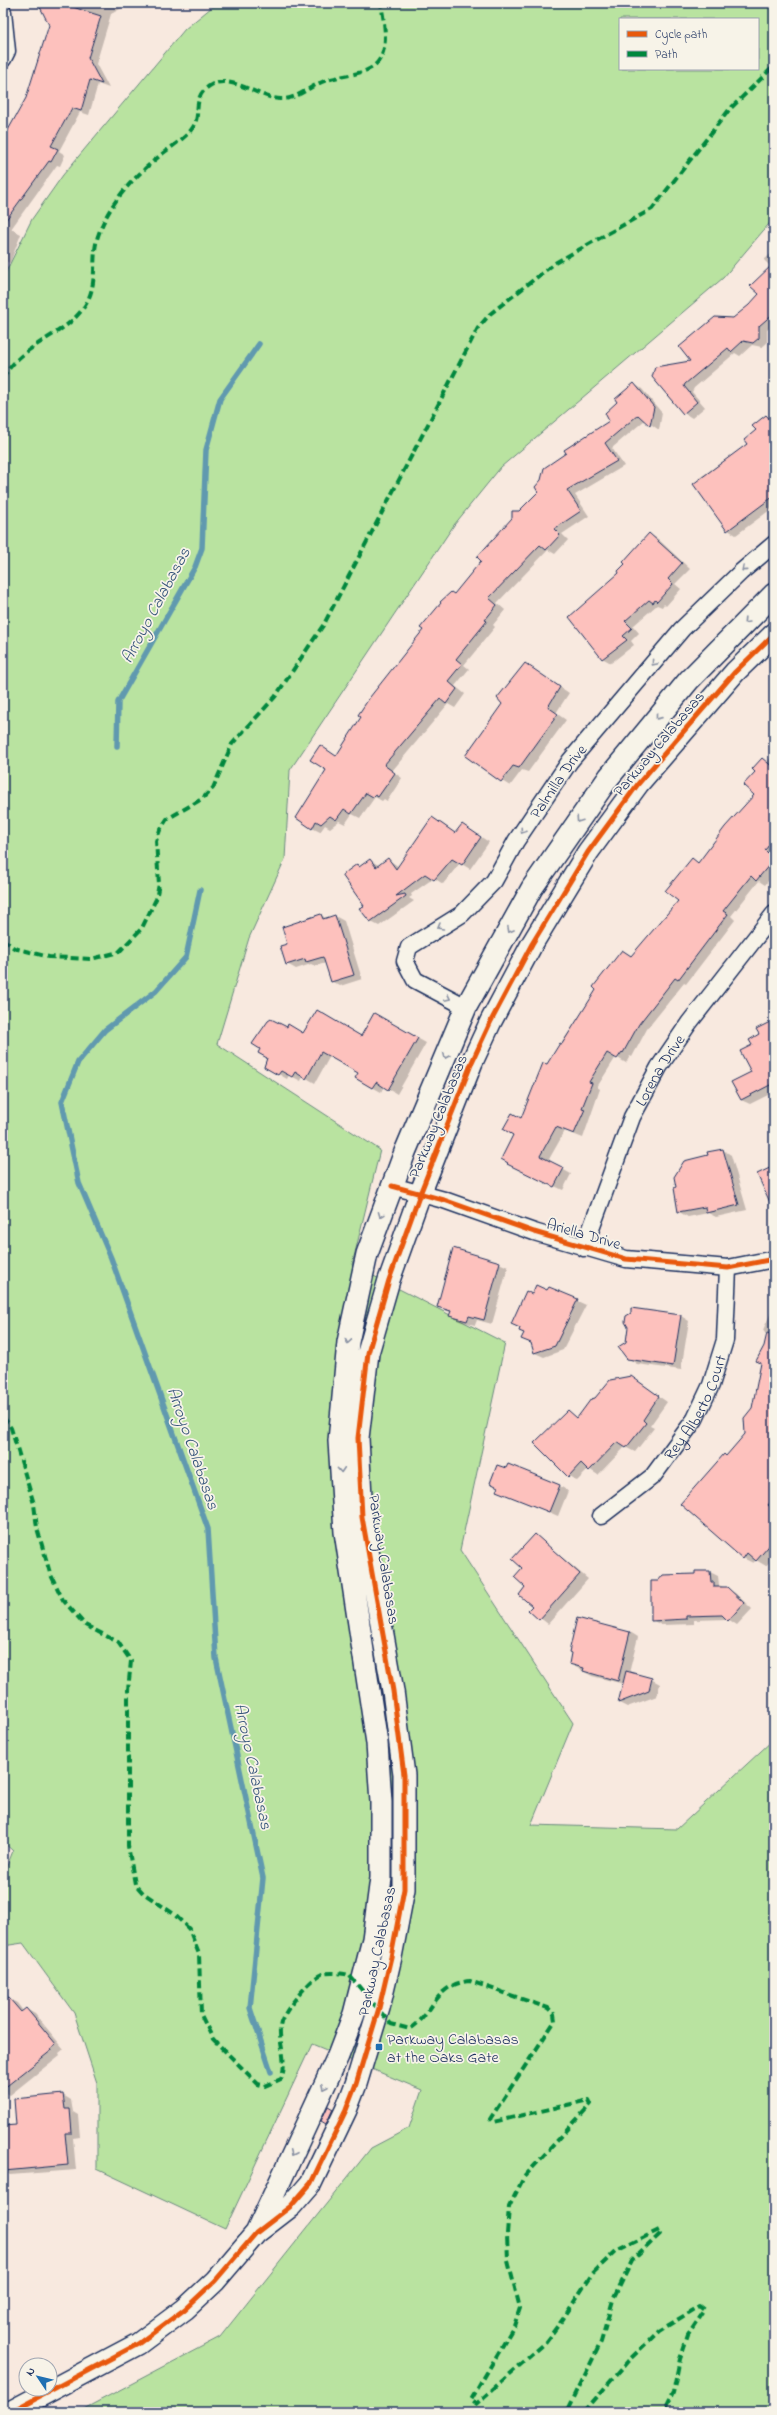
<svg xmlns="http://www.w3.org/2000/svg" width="777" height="2415" viewBox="0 0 777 2415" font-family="'Indie Flower',sans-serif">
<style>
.green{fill:#b9e3a0;stroke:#6a897f;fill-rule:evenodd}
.shadow{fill:#0003}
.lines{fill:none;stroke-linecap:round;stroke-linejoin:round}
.stream{stroke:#6099af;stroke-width:5.5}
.building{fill:#fdc1bd;stroke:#1b2f5e}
.minor-casing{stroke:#1b2f5e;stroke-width:19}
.tertiary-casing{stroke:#1b2f5e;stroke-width:24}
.minor{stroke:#f7f3e8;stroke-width:16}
.tertiary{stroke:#f7f3e8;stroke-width:21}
.quiet{stroke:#00873e;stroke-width:4;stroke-dasharray:8 4;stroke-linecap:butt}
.cycleway-casing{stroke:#f7f3e8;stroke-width:8}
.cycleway{stroke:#e8590c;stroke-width:5}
.oneway{stroke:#8991a3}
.poi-dot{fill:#1f6fb2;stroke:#f7f3e8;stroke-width:1.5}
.labels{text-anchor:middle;stroke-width:3.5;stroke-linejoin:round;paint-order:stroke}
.street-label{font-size:16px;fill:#1b2f5e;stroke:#f7f3e8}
.poi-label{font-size:16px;fill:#1b2f5e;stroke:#f7f3e8;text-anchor:start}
.water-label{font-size:17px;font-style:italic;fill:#325279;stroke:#f7f3e8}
</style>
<rect width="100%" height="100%" fill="#f8e9df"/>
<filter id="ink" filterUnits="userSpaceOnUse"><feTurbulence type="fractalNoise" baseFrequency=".025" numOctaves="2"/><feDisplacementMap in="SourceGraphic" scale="8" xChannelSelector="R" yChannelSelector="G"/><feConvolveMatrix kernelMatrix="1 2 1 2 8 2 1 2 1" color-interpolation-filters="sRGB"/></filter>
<g filter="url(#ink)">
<path class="green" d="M217,3H774V218L723,278L501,467L454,525L290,770L285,859L249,938L217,1044L380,1150L352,1265L505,1343L460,1550L573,1723L531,1825L677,1829L774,1739V2412H78L220,2337L371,2148L409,2128L422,2090L312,2044L225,2229L97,2169V2083L74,2013L23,1943L3,1946V1876L13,1851L3,1842V278L32,219L63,175L185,29ZM620,19H758V69H620Z"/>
<path class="shadow" d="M37,3H131L111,14L96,64L109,88L98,84L89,115L80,112L59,151L65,155L60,166L57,165L11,229L21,234L10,263L3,260V141L27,98L50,25Z
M774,251V270L764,260Z
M774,275V325L767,330V343L762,347L752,345L740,356L735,353L694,388L692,392L705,407L692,418L684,413L653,377L692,361L733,319L750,306Z
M634,384L642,389L662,413L659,430L645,420L612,448L624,466L575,495L589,516L562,534L568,540L555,554L548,550L497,603L505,610L493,625L495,627L464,665L469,669L455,686L465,694L455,708L448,704L392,771L402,778L387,801L384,799L382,801L375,797L360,818L352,814L345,824L339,821L330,828L325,825L320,832L312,828L337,757L454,595L519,512L611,421L619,402Z
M766,416L771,419L774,417V507L736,535L728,530L698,479L748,444Z
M649,534L658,539L690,569L675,584L681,589L666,606L664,604L662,607L657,605L633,626L639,633L631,641L634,645L611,663L602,658L621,573Z
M526,664L569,693L556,713L566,720L528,772L522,770L510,786L502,781L504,704Z
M774,754V874L765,885L759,881L731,916L735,920L686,984L684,983L647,1029L632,1057L630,1056L626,1063L616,1057L597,1087L600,1089L583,1138L565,1131L548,1161L571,1174L563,1190L520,1170L521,1119L547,1065L623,951L632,956L679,901L692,859L699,863L755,794L757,772L762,759L767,762Z
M441,823L456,834L462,825L489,842L470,869L460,863L443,884L434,878L411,894L412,896L409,898L414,901L379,926L371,922L357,865L360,867L370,860L380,866L389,860L399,867Z
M321,915L327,919L335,916L344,921L362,979L340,986L331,981L326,963L315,966L311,964L296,969L287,964L288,945Z
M374,1014L426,1043L397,1094L384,1086L381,1092L356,1078L360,1072L330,1056L315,1083L303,1076L301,1081L289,1075L287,1079L265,1066L268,1058L262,1048L253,1043L260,1032L362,1037Z
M774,1024V1092L750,1104L741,1100L752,1073L753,1046Z
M723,1150L731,1155L747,1210L716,1217L708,1213L688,1217L679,1212L709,1156Z
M499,1263L508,1267L492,1324L477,1320L475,1325L459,1321L451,1316L452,1313L438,1306Z
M549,1288L586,1305L563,1350L544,1357L535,1353L532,1344L523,1339L525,1333L513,1324L533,1296L548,1291Z
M774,1306V1497L772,1499L774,1501V1557L766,1566L756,1560L753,1563L743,1558L727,1457L746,1434L769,1339L763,1330Z
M681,1316L689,1321L681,1370L637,1364L628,1358Z
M639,1382L667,1402L650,1426L654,1428L635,1452L625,1447L598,1475L589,1469L577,1481L569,1476V1412L578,1418L596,1398Z
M506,1470L560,1486L568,1491L558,1516L498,1490Z
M535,1535L588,1579L548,1624L530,1610L533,1606L523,1568Z
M710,1572L718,1576L719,1585L735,1593L752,1609L737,1625L728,1619L694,1620V1624L661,1625L652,1620L696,1575Z
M630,1632L638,1637L629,1673L651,1679L660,1684L657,1696L627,1707L619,1703L624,1684L592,1676L570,1664L572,1653Z
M8,1998L17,2003L23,2011L26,2009L35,2014L64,2049L59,2053L60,2055L10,2095L3,2091V2003Z
M63,2095L71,2100L73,2112L78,2115L80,2137L73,2138L76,2170L10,2175L3,2171V2127L17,2126Z
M329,2107L337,2112L330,2125L322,2121Z"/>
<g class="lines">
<path class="stream" d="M117,746L118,702L195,567L202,548L206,450L220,399L259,344
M200,890L186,957L156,991L105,1030L78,1062L62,1102L79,1183L111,1258L208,1529L216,1658L263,1878L250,2008L271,2072"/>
</g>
<path class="building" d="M38,3H60L101,16L88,58L102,84L90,80L81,111L72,108L51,146L58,149L51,162L49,161L3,224V139L26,98L49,25Z
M774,263V313L759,326V338L753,343L743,341L731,352L728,348L685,384L684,386L697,402L683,414L652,377L655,367L690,361L679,347L715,317L733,318L749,305L759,294L750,286Z
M634,383L654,407L650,426L638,415L605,443L617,461L567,490L581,511L554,529L560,535L546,550L540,545L489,598L497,605L485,620L487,621L456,659L462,664L448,681L457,689L446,704L440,699L384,765L395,773L378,797L375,795L373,797L366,793L351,814L344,809L336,820L330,816L321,824L316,821L312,829L296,818L326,770L310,760L320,745L336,756L361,717L358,715L370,697L423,630L420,628L441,603L440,602L451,592L454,594L481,561L477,557L512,518V511H519L538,492L535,487L541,480L544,468L566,453L564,450L609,421L605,413L617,402L615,399Z
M766,415L774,424V496L727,531L693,484L747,444L744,440L756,430L752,426Z
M649,533L682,563L668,579L673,584L657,602L655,600L653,603L649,600L625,621L632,628L623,636L627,640L602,659L569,617L619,573L618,571L625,564L623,562Z
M525,663L560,687L548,707L558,714L519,768L513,766L501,782L465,756L502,704L497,698Z
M762,758L774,768V839L765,850L774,859L756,881L751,876L723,911L728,914L678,980L675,978L639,1024L623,1053L622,1052L617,1059L607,1053L589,1082L592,1083L582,1108L585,1109L574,1134L556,1127L540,1156L564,1168L554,1187L507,1164L508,1163L501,1159L513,1135L503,1129L512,1113L521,1118L543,1063L547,1064L560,1043L562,1044L596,990L593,987L622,950L631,956L678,901L665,891L692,858L698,863L725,827L754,795L743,785L755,772L752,769Z
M432,817L455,833L462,824L481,837L462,865L452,859L434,880L425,874L396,896L405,894L406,896L370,922L359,908L364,906L342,875L357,864L359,867L370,859L376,867L388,858L396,869Z
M321,914L323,919L335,915L354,975L331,982L323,957L306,962L305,959L286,965L280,946L287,944L282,927Z
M317,1010L361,1036L374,1013L418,1038L388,1090L376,1082L372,1088L355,1078L358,1073L321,1052L306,1079L295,1072L292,1077L281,1071L278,1075L264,1067L267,1058L258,1053L260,1049L252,1044L268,1021L271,1019L287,1027L288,1024L303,1033Z
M774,1020V1083L741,1100L731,1082L751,1072L740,1051L752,1045L749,1040L759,1034L756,1029Z
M723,1149L739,1205L706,1213L705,1207L678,1212L674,1188L676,1187L674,1177L684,1161L708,1155L707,1152Z
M774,1166V1211L757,1174Z
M453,1248L500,1262L484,1320L469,1316L467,1321L449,1316L451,1311L437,1307Z
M536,1285L547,1290L549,1287L578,1299L555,1346L534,1353L531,1343L521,1339L524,1333L519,1331L520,1328L511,1324L526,1291L532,1294Z
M631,1308L681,1315L673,1366L627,1359L618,1347L626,1342L628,1327L625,1322L626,1316L631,1313Z
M774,1328V1498L768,1505L774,1510V1540L756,1561L747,1553L743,1559L680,1504L724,1454L726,1456L745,1434L744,1418L752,1408L761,1363L756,1361L764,1346L767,1333L771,1334Z
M631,1376L659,1396L643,1420L646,1423L626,1448L617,1442L589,1471L581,1463L568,1477L534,1443L568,1410L577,1418L591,1399L595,1398L610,1380Z
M508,1464L560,1485L549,1512L496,1491L498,1487L490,1483L497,1465L506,1468Z
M535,1534L580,1574L539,1620L528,1610L532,1606L519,1595L525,1587L514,1577L522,1568L512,1559Z
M695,1571H710L711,1582H714V1587H727L744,1603L728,1621L722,1615L686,1616V1619L651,1621V1581H658L663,1575L695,1574Z
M577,1618L630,1632L618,1681L583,1671L584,1668L569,1664L571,1653L569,1652Z
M626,1671L652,1678L649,1691L618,1703Z
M3,1991L21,2012L26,2008L56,2044L51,2048L52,2050L3,2089Z
M63,2094L65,2109H70L72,2133H65L68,2165L4,2171L3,2126L16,2125L14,2099Z
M328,2106L333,2109L326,2124L321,2121Z"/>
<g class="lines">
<g class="minor-casing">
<g id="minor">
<path d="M3,12L7,51L3,59"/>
<path id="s1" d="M466,1007L415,980L405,961L409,947L462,914L494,881L516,841L570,761L682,629L741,572L774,544"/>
<path d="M392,1186L444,1200L534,1232L626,1259L728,1268L774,1259"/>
<path id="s2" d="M584,1248L632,1117L659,1067L689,1023L774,914"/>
<path id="s3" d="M601,1516L653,1476L695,1419L711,1385L725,1340L728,1268"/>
</g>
</g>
<g class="tertiary-casing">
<path id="tertiary" d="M257,2231L338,2056L354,2014L373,1939L381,1878V1802L377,1743L345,1532L339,1441L348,1342L367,1254L405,1152L466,1007L532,888L609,777L689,680L774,594
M10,2412L138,2344L185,2309L215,2281L256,2233L291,2206L311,2183L346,2110L356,2084L379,2008L391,1957L404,1889V1775L393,1691L362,1517L358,1438L368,1353L389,1280L420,1194L472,1062L491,1021L532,944L588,852L638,784L735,672L774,634"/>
</g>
<use href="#minor" class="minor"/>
<use href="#tertiary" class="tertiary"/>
<path class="quiet" d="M3,379C20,342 71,336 88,300C98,279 91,256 98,236C109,202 135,176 162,154C171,147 184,139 191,130C204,115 189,98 211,85C232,73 261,100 282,99C297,99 309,87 322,82C336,76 353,76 367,70C393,59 384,24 381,3
M3,939L14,948L49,957L91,959L119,952L142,928L156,899L159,884L156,841L160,830L167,819L202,799L213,788L232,744L275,697L324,624L478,328L490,314L555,263L652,209L729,110L774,66
M3,1416L11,1428L34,1504L37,1528L50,1573L63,1600L85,1625L118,1642L131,1661L128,1690V1846L135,1884L143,1893L174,1914L189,1929L199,1954L201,2015L213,2039L258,2084L265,2086L281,2079C288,2063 279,2045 280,2028C280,2014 310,1979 322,1974C329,1972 342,1973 349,1975L391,2024L410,2029C435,2013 434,1984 470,1981L548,2008L554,2014L555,2021L490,2119L493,2122L589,2100L591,2104L524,2177L509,2207L507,2234L508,2261L520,2308L514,2326L471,2400L476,2404L544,2344L563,2319L592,2274L616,2251L659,2230L660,2234L632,2261L613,2300L601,2342L567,2412
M584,2412L628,2361L659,2331L700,2306L705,2310L688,2335L680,2359L673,2393L664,2412"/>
<g class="cycleway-casing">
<path id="cycleway" d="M392,1186L444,1200L534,1232L626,1259L728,1268L774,1259
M10,2412L138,2344L185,2309L215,2281L256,2233L291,2206L311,2183L346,2110L356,2084L379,2008L391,1957L404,1889V1775L393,1691L362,1517L358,1438L368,1353L389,1280L420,1194L472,1062L491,1021L532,944L588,852L638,784L735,672L774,634"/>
</g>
<use href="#cycleway" class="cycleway"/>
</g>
<defs><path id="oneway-chevron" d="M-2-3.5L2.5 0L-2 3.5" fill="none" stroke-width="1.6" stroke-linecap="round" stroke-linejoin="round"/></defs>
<g class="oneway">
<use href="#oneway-chevron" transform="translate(744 569) rotate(139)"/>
<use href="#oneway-chevron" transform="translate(746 621) rotate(134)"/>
<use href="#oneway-chevron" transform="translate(654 663) rotate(130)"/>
<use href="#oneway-chevron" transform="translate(658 717) rotate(129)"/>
<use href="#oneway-chevron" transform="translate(579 820) rotate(124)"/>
<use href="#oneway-chevron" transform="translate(523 831) rotate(124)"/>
<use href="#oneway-chevron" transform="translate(440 927) rotate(150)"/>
<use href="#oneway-chevron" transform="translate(510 930) rotate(119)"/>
<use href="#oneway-chevron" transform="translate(448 998) rotate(25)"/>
<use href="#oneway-chevron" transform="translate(446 1056) rotate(113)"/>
<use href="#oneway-chevron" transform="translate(381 1215) rotate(111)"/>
<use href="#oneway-chevron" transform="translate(348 1341) rotate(99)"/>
<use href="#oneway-chevron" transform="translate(341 1470) rotate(86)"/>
<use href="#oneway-chevron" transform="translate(324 2087) rotate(115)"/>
<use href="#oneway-chevron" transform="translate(293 2153) rotate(115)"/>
</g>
</g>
<rect class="poi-dot" x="375" y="2043" width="8" height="8" rx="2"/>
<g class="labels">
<g class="street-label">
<text transform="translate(658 743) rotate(-50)" y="6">Parkway Calabasas</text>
<text dy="6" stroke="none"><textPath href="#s1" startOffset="321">Palmilla Drive</textPath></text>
<text dy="6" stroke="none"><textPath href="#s2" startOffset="194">Lorena Drive</textPath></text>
<text transform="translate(437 1116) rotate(-68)" y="6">Parkway Calabasas</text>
<text transform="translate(584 1233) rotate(16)" y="6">Ariella Drive</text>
<text dy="6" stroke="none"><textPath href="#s3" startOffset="147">Rey Alberto Court</textPath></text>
<text transform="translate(385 1559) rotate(81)" y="6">Parkway Calabasas</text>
<text transform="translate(376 1951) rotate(-78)" y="6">Parkway Calabasas</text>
</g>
<g class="poi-label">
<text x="387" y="2044">Parkway Calabasas<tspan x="387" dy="18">at the Oaks Gate</tspan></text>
</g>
<g class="water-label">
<text transform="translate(155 605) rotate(-62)" y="6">Arroyo Calabasas</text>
<text transform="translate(194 1448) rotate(71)" y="6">Arroyo Calabasas</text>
<text transform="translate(254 1766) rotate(78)" y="6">Arroyo Calabasas</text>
</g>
</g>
<rect width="777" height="2415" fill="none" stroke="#f7f3e8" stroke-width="16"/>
<rect x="8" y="8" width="761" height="2399" fill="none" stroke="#1b2f5e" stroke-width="1.5" filter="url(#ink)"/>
<rect x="619" y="18" width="140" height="52" fill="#f7f3e8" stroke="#9fa5b1"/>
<rect x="627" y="31" width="20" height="6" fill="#e8590c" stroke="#9fa5b1"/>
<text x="655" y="38" font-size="12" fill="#1b2f5e">Cycle path</text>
<rect x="627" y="51" width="20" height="6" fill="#00873e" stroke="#9fa5b1"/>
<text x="655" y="58" font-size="12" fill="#1b2f5e">Path</text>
<g transform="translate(38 2377) rotate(305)"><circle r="19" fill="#f7f3e8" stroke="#9fa5b1"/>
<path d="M0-3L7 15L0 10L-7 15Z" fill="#1f6fb2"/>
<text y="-6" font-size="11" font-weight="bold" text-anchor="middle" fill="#1b2f5e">N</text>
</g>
</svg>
